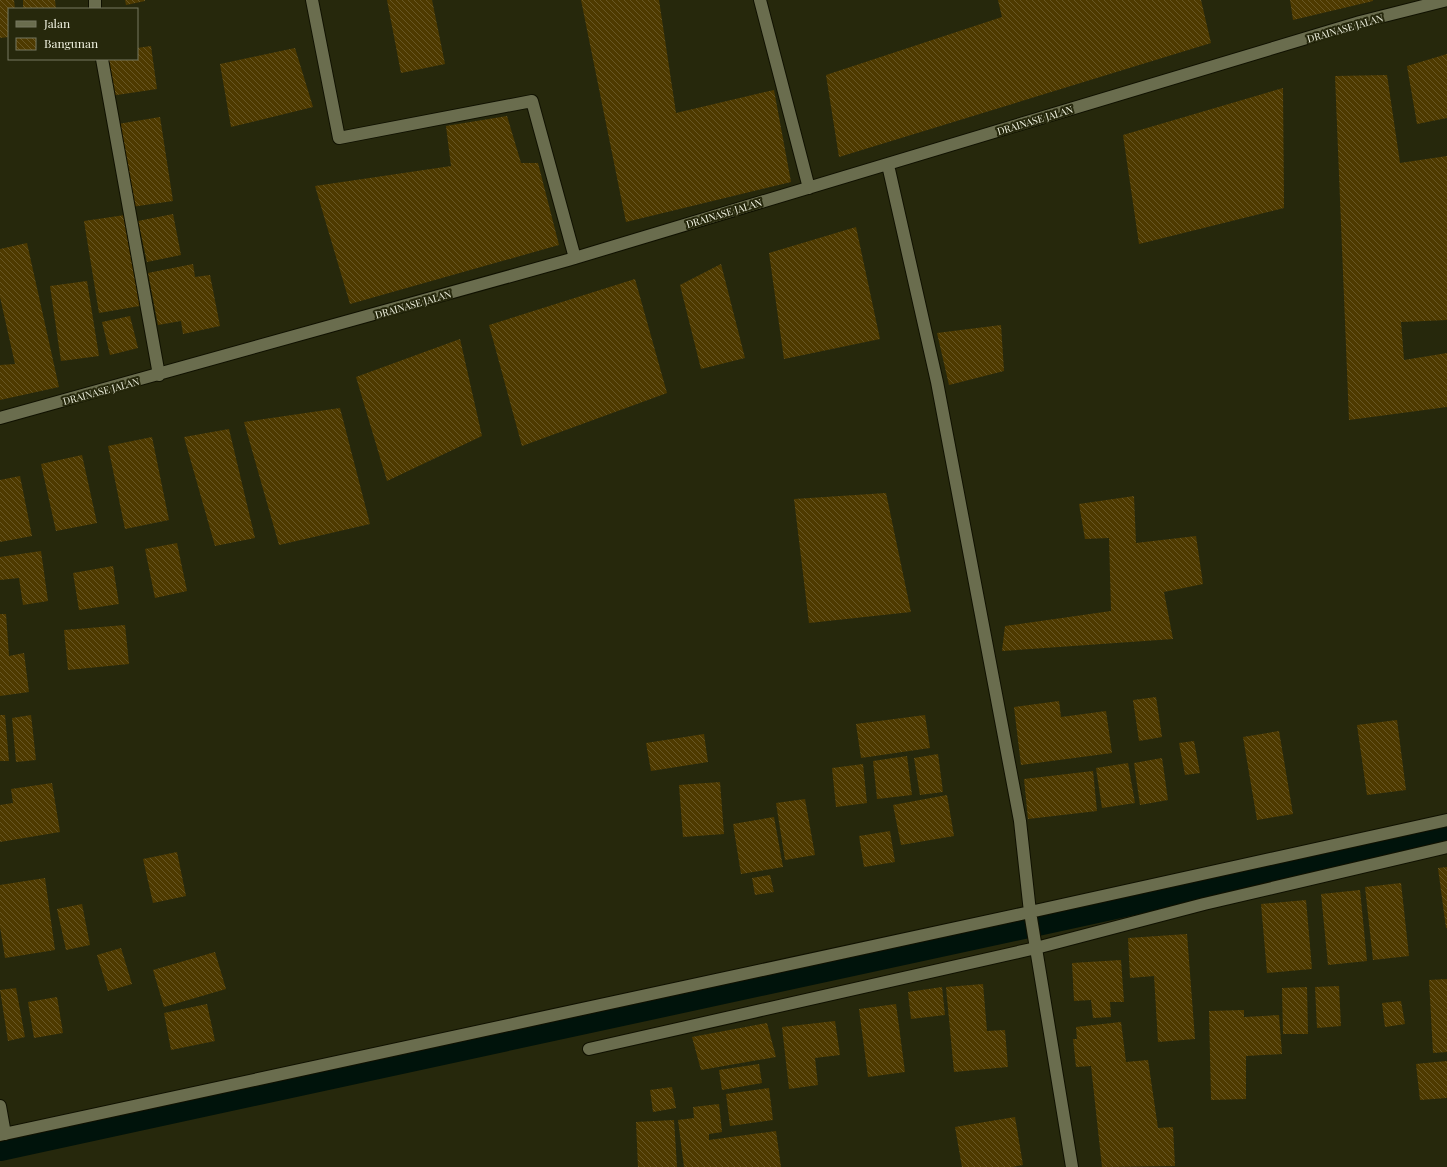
<svg xmlns="http://www.w3.org/2000/svg" width="1447" height="1167" viewBox="0 0 1447 1167" font-family="'Playfair Display',serif">
<style>
.lines{fill:none;stroke-linecap:round;stroke-linejoin:round}
.canal{stroke:#00130b;stroke-width:30}
.building{fill:url(#building-back-hatch)}
.minor-casing{stroke:#101100;stroke-width:14}
.minor{stroke:#6a6d4e;stroke-width:12}
.labels{text-anchor:middle;stroke-width:4;stroke-linejoin:round;paint-order:stroke}
.street-label{font-size:10px;fill:#f0f2e1;stroke:#26280c}
</style>
<defs>
<pattern id="building-back-hatch" width="6" height="6" patternUnits="userSpaceOnUse"><rect width="6" height="6" fill="#4e3a00"/><path d="M-1 5l2 2M0 0l6 6M5-1l2 2" fill="none" stroke="#685725"/></pattern>
</defs>
<rect width="100%" height="100%" fill="#26280c"/>
<g class="lines">
<path class="canal" d="M0,1146L1447,832"/>
</g>
<path class="building" d="M0,0H14L15,9H9V37L0,38Z
M23,0H55L56,9H23Z
M125,0H145V1L126,5Z
M387,0H432L445,64L401,73Z
M581,0H659L676,113L774,90L791,182L626,222Z
M998,0H1201L1211,43L839,157L826,75L1002,17Z
M1290,0H1373V1L1293,20Z
M151,46L157,89L110,96L105,59H137V48Z
M295,48L313,107L231,127L220,64Z
M1447,54V118L1417,124L1407,66Z
M1387,75L1400,163L1447,156V320L1401,322L1404,360L1447,353V407L1349,420L1335,76Z
M1283,88L1284,208L1139,244L1123,135Z
M507,116L521,163H538L559,245L350,304L315,186L451,166L446,126Z
M160,117L173,201L131,207L118,124Z
M173,214L181,255L147,262L138,221Z
M125,215L140,306L99,313L84,221Z
M856,227L880,339L784,359L769,253Z
M27,243L59,387L0,400V365L15,364L0,297V249Z
M193,264L195,277L210,275L220,326L183,334L181,321L158,325L148,273Z
M721,264L745,358L701,369L680,285Z
M635,279L667,393L522,446L489,325Z
M87,281L99,356L61,361L50,286Z
M130,316L138,348L110,355L102,322Z
M1001,325L1004,371L949,385L937,333Z
M460,339L482,436L387,481L356,377Z
M340,408L370,524L279,545L244,422Z
M229,429L255,538L215,546L184,437Z
M152,437L169,520L125,529L108,446Z
M82,455L97,523L56,531L41,464Z
M20,476L32,536L0,542V480Z
M886,493L911,612L809,623L794,499Z
M1134,496L1136,543L1196,536L1203,584L1164,592L1173,639L1002,651L1005,626L1111,611L1109,538L1085,539L1079,504Z
M177,543L187,591L155,598L145,549Z
M41,551L48,601L23,605L19,578L0,580V557Z
M113,566L119,604L79,610L73,573Z
M0,614H6L9,656L24,653L29,692L0,696Z
M125,625L129,664L68,670L64,630Z
M1156,697L1162,737L1139,741L1133,700Z
M1059,701L1061,717L1106,711L1112,753L1021,765L1014,707Z
M0,715H5L9,761H0Z
M31,715L36,760L16,762L12,718Z
M925,715L930,748L861,758L856,724Z
M1397,720L1406,790L1367,795L1357,725Z
M1279,731L1293,814L1257,820L1243,737Z
M704,734L708,762L651,771L646,743Z
M1194,741L1200,773L1185,775L1179,743Z
M938,754L943,792L920,795L914,758Z
M907,756L912,795L877,799L873,761Z
M1162,758L1168,800L1140,805L1134,763Z
M1128,763L1135,803L1102,808L1096,768Z
M863,764L867,803L836,807L832,768Z
M1093,771L1097,811L1028,819L1024,779Z
M720,782L724,834L683,837L679,785Z
M52,783L60,832L0,842V805L13,803L11,789Z
M947,795L954,836L901,845L893,805Z
M805,799L815,855L785,860L776,803Z
M774,817L783,867L741,874L733,824Z
M890,831L895,862L864,867L859,836Z
M177,852L186,896L153,903L143,859Z
M1447,867V928H1446L1438,868Z
M770,875L774,892L755,895L752,878Z
M45,878L55,950L5,958L0,927V885Z
M1401,883L1409,956L1373,960L1365,887Z
M1360,890L1367,961L1328,965L1321,894Z
M1306,900L1312,969L1267,973L1261,904Z
M82,904L90,945L66,950L57,909Z
M1187,934L1195,1039L1158,1042L1154,976L1130,978L1128,938Z
M121,948L132,984L108,991L97,955Z
M215,952L226,989L164,1007L153,970Z
M1121,960L1124,1002H1110L1111,1017L1093,1018L1091,1000L1074,1001L1072,963Z
M1447,979V1052L1433,1053L1429,980Z
M983,984L987,1031L1005,1030L1008,1067L954,1072L946,987Z
M1339,986L1341,1026L1317,1028L1315,987Z
M942,987L945,1015L911,1019L908,992Z
M1307,987L1308,1034H1283L1282,988Z
M16,988L25,1037L8,1041L0,990Z
M57,997L63,1033L34,1038L28,1002Z
M1401,1001L1405,1024L1385,1027L1382,1003Z
M207,1004L215,1041L171,1050L164,1013Z
M896,1004L905,1072L868,1077L859,1009Z
M1244,1010V1017L1279,1015L1282,1054L1246,1056V1099L1211,1100L1209,1011Z
M835,1021L840,1055L815,1058L818,1085L789,1089L782,1027Z
M1121,1022L1126,1062L1148,1060L1158,1128L1173,1127L1175,1166L1102,1167L1091,1066L1076,1067L1073,1039H1077L1076,1027Z
M767,1023L776,1057L701,1070L692,1037Z
M1447,1061V1098L1420,1100L1416,1064Z
M759,1064L762,1083L722,1090L719,1070Z
M672,1087L676,1108L653,1112L650,1090Z
M769,1088L773,1120L730,1126L726,1094Z
M719,1104L722,1132L709,1134V1140L776,1131L781,1167H684L678,1120L694,1118L693,1107Z
M1015,1117L1023,1165L1012,1167H962L955,1127Z
M674,1120L677,1167H638L636,1122Z"/>
<g class="lines">
<g class="minor-casing">
<path id="minor" d="M95,0V9
M312,0L339,138L532,101L575,258
M760,0L809,188
M102,59L159,375
M888,165L937,382L1020,821L1030,912L1072,1167
M0,418L568,260L1360,22L1447,0
M589,1049L1036,948L1204,904L1447,847
M0,1106L5,1134
M0,1135L1030,912L1447,820"/>
</g>
<use href="#minor" class="minor"/>
</g>
<g class="labels">
<g class="street-label">
<text transform="translate(1345 28) rotate(-16)" y="4">DRAINASE JALAN</text>
<text transform="translate(1035 120) rotate(-17)" y="4">DRAINASE JALAN</text>
<text transform="translate(724 213) rotate(-17)" y="4">DRAINASE JALAN</text>
<text transform="translate(413 304) rotate(-16)" y="4">DRAINASE JALAN</text>
<text transform="translate(101 391) rotate(-15)" y="4">DRAINASE JALAN</text>
</g>
</g>
<rect x="8" y="8" width="130" height="52" fill="#26280c" stroke="#777961"/>
<rect x="16" y="21" width="20" height="6" fill="#6a6d4e" stroke="#777961"/>
<text x="44" y="28" font-size="12" fill="#f0f2e1">Jalan</text>
<rect x="16" y="38" width="20" height="12" fill="url(#building-back-hatch)" stroke="#777961"/>
<text x="44" y="48" font-size="12" fill="#f0f2e1">Bangunan</text>
</svg>
